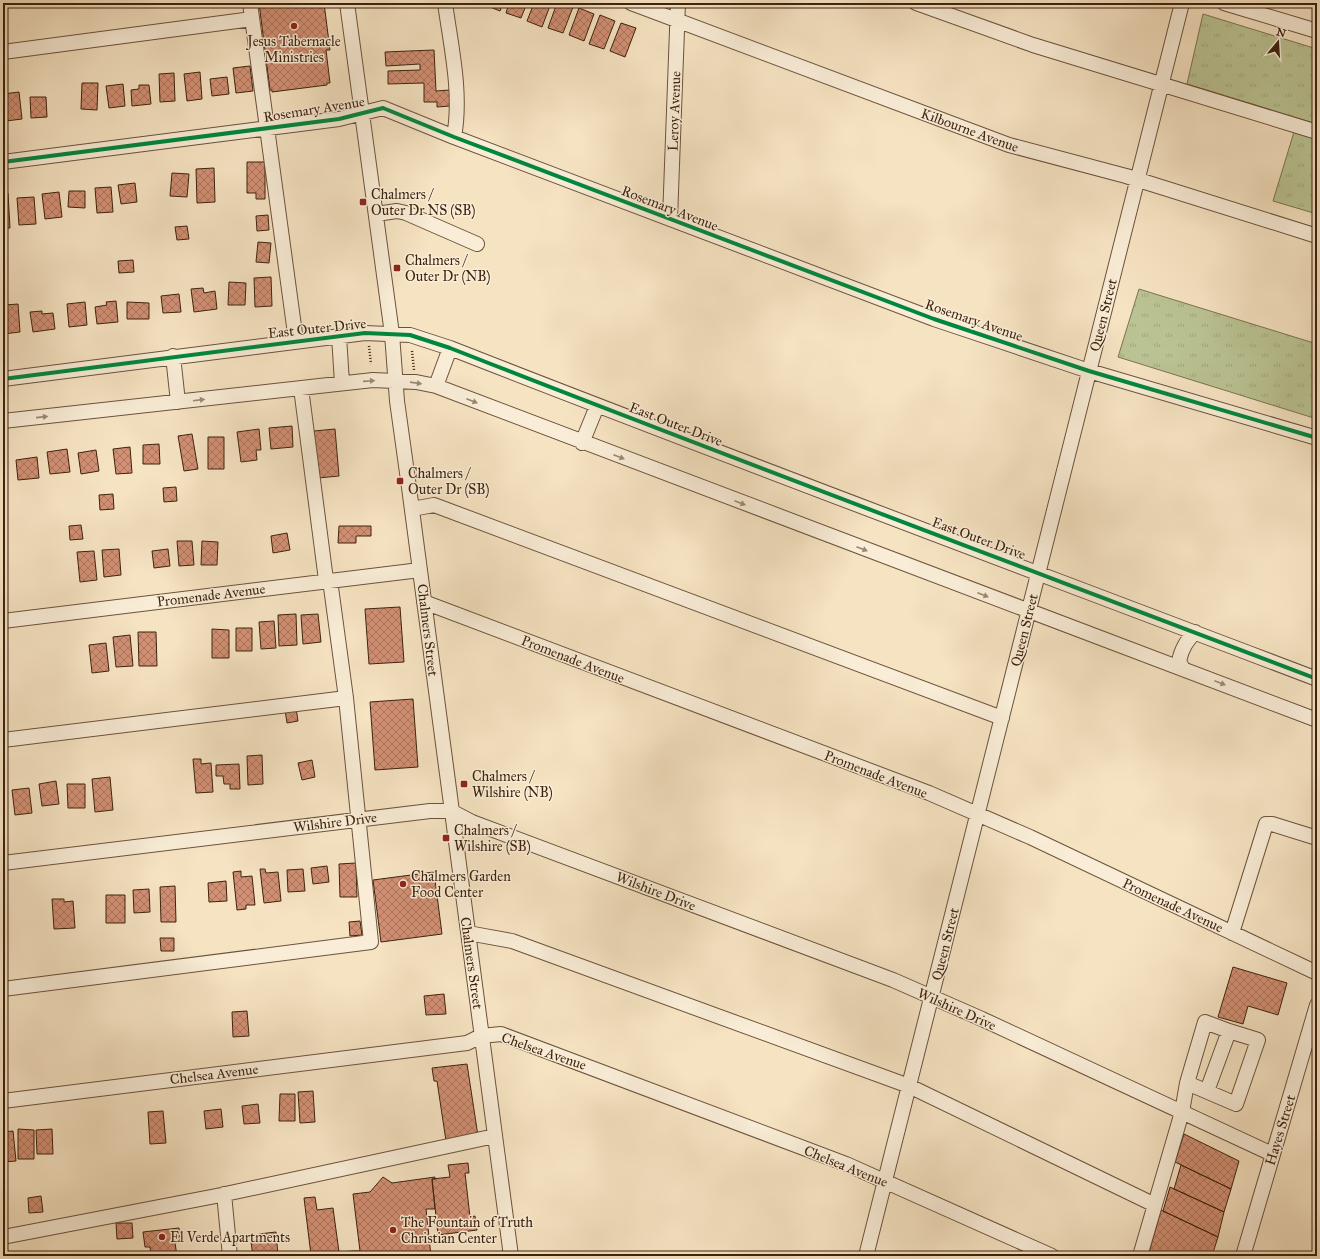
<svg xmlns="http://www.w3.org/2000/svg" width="1320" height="1259" viewBox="0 0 1320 1259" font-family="'IM FELL Great Primer',serif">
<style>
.grass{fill:url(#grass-tufts);stroke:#7c7351}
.building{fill:url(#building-cross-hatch);stroke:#3e220e}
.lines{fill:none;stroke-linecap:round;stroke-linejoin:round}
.minor-casing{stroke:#6c523b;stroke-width:16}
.path{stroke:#3e220e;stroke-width:2.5;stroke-dasharray:1 2;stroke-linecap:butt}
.minor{stroke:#f9edd7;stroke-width:14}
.cycleway-casing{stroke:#f9edd7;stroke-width:6}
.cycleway{stroke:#00873e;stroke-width:4}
.oneway{fill:#9c8872}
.poi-dot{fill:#8f2418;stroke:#f9edd7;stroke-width:1.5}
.labels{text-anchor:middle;stroke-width:3;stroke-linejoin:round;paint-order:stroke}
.poi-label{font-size:14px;fill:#3e220e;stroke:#f9edd7;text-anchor:start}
.street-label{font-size:14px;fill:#3e220e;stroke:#f9edd7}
</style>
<defs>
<pattern id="grass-tufts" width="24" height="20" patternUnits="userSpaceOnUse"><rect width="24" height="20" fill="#bbc494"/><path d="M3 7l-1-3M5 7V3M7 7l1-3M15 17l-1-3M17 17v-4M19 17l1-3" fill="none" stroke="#a2a87e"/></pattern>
<pattern id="building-cross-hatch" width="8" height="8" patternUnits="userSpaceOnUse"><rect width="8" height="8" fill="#d29074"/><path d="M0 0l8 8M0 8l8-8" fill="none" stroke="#ac755e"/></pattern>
</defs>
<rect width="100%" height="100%" fill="#f6e3c2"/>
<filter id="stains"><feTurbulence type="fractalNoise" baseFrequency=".005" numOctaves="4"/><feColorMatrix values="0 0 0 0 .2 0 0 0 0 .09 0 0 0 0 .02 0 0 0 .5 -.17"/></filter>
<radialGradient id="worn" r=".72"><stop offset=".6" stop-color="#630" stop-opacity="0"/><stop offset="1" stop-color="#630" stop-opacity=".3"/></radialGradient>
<path class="grass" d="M1203,14L1317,49V124L1187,84Z
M1294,132L1317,139V214L1273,201Z
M1139,289L1317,344V419L1118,357Z"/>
<path class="building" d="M259,3H324L330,50H326L330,83H327V85L272,92V90H270Z
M486,3H503L500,11L485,5Z
M509,3H527L521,18L506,13Z
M534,3H551L542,27L527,21Z
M557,3L573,7L563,33L548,28Z
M579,8L594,14L584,41L569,35Z
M600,15L615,21L604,49L589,44Z
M621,23L636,28L625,57L610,51Z
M434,50L436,91L450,90V106L437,107V102H424V83L388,84V71L420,70V64L386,66L385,52Z
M250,66L253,91L236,93L233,68Z
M200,72L202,99L187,101L184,74Z
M174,73L175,101L160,102L159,74Z
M227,77L229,94L212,96L210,79Z
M82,83H98L97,110L81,109Z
M123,84L125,106L109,108L106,86Z
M139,85H149L151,104L132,106L131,90L139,89Z
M19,92L22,119L6,121L3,94Z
M30,97H46L47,117L31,118Z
M247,162H265V199H256V193H247Z
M214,168L215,202L197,203L196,169Z
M172,173L189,174L187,197L170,196Z
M135,183L137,202L121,204L118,185Z
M111,187L113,212L97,213L95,188Z
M69,191H85V208L68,207Z
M59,192L62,217L45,219L42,194Z
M8,193L10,228H3V194Z
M34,197L36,224L19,225L17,198Z
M268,215L269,230L257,231L256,216Z
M187,226L189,239L177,240L175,227Z
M258,242L271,243L269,263L256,262Z
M133,260L134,272L119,273L118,261Z
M271,277L272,306L255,307L254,278Z
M229,282L246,283L245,305H228Z
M203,288L204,293L215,291L217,309L194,312L191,289Z
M179,294L181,312L163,313L161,296Z
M116,301L118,322L97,324L95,307L107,305L106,302Z
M85,302L87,325L69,327L67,304Z
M127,302L149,303V319H127Z
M18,304L20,332L3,334V309H5V305Z
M42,311V314L53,313L55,329L33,332L30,312Z
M292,426L293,447L271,449L269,428Z
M259,429L261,450H256L257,460L241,462L237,432Z
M335,429L339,476L318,478L314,431Z
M192,434L198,469L184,471L178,436Z
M208,437H224V469H208Z
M159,444L160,464H143V445Z
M130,447L132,473L116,474L113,449Z
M67,449L70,472L50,474L47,452Z
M96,450L99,471L81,474L78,453Z
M37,457L39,478L18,480L16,460Z
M176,487L177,501L164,502L163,488Z
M113,494L114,509L100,510L99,495Z
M81,525L83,539L70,540L69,526Z
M339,526H371V536H356V543H338Z
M287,533L290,550L273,553L271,536Z
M177,541H192L194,565L179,566Z
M202,541L218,542L217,565H201Z
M119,549L121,575L104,577L102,550Z
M168,549L170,566L154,568L152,551Z
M94,551L97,580L80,582L77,552Z
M400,607L404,662L369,664L365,609Z
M296,614L297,645L279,646L278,615Z
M318,614L321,642L303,644L301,615Z
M274,621L276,648L261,649L259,622Z
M236,628H252V651H236Z
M212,629L229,630V658H212Z
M138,632H156L157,666H139Z
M130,635L133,666L116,667L113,637Z
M106,643L109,671L92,673L89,645Z
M413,699L418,767L375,770L370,702Z
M296,708L298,721L287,723L285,710Z
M262,755L263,784L248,785L247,756Z
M193,759H201V764L211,763L213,792L196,793Z
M312,760L315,777L302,780L298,763Z
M239,764L240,789H230V784H224L223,776H216V765Z
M110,777L113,810L95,812L92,779Z
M56,781L59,804L42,806L39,784Z
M67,784H85V808H68Z
M29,788L32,813L15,815L12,790Z
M356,863L357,897H340L339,864Z
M327,866L329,882L313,884L311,868Z
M260,869H265L266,873L278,872L281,901L264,903Z
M303,869L305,891L288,892L287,870Z
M241,871V877L252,876L255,905H246V909L237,910L233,872Z
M434,872L442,934L381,942L373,880Z
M226,881L227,901L209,902L208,883Z
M175,886L176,922H161L160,887Z
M149,889L150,912L134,913L133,890Z
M106,895H125V923H106Z
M52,899H64V902L73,901L75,928L54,929Z
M360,921L362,935L350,936L349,922Z
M160,938H174V951H161Z
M1233,967L1287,983L1278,1015L1248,1006L1243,1024L1218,1017Z
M444,994L446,1014L426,1015L424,996Z
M247,1011L249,1036L233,1037L232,1012Z
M467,1064L478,1136L446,1141L437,1081H434L432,1068Z
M313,1091L315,1122L300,1123L298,1092Z
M280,1094H295V1121H279Z
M258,1104L260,1123L244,1124L242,1106Z
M221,1109L223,1127L206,1129L204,1111Z
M163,1111L166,1143L150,1144L148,1112Z
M18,1129L34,1130V1159H18Z
M52,1129L53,1154H37L36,1130Z
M13,1131L16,1161L3,1162V1132Z
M1184,1134L1239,1161L1231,1189L1175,1162Z
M468,1163L469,1173H465L470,1217L475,1216L477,1230L438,1235L432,1179L450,1177L448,1165Z
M1181,1165L1231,1189L1224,1212L1174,1189Z
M383,1177L392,1183L435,1177V1179H432L435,1209H426L431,1256L354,1255L353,1251H360L353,1194L370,1192Z
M1170,1187L1224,1212L1218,1237L1163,1211Z
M41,1196L43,1212L29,1213L28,1198Z
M315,1197L317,1210L333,1208L339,1252L353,1251L354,1256H297L311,1255L304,1198Z
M1161,1210L1218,1237L1212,1256H1148Z
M116,1223H132L133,1238L117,1239Z
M179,1228L180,1242L175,1243L177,1256H151L150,1247H145L143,1232Z
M276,1232L278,1256H253L251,1242L259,1241V1234Z"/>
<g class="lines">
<g class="minor-casing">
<path id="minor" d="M250,3L296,341
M347,3L392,334L397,401L408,480L511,1256
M445,3C451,47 462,93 454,137
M631,3L1009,145L1126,176L1317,236
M916,3L1033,45L1317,132
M1224,3L1317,31
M3,52L252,19
M3,162L339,119L383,108L454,137L934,319L1089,371L1317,438
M376,214L397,211L406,213L477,244
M670,219L678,3
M339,336L342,383
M173,356L178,402
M3,379L365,333L410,335L450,348C738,461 1028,569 1317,679
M436,386L450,348
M301,388L326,580
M3,421L373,380L416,382L436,386L1317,720
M582,443L597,406
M412,509L434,505L1002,718
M424,602L929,793L1030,837L1317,973
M3,621L420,570
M1183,669L1179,661C1182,648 1186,642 1195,632
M3,740L346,698
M3,863L430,811H451L472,822L893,980L982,1019L1272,1154
M468,933L512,941L909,1086L1155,1205
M1232,933L1266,824H1272L1317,838
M3,989L371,942L346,698L330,580
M1187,1083L1205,1022L1229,1031
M3,1101L467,1043L481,1036L501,1034L846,1164L1052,1256
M224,1194L230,1256
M3,1237L216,1196L495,1136
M866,1256L1182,3
M1140,1256L1182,1112L1187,1083L1236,1104L1258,1040L1229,1031L1207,1091
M1243,1256L1317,1005"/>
</g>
<path class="path" d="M369,346L371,364
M412,351L414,370"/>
<use href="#minor" class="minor"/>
<g class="cycleway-casing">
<path id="cycleway" d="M3,162L339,119L383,108L454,137L934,319L1089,371L1317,438
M3,379L365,333L410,335L450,348C738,461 1028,569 1317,679"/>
</g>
<use href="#cycleway" class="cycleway"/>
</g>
<defs><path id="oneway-solid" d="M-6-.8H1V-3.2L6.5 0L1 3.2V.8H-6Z"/></defs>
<g class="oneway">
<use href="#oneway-solid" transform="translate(369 381) rotate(-4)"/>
<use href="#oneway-solid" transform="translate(416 383) rotate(8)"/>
<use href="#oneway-solid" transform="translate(199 400) rotate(-7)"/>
<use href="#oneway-solid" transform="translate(472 401) rotate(21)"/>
<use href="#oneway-solid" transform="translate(42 417) rotate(-6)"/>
<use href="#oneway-solid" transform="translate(619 457) rotate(21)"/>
<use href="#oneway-solid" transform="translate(740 503) rotate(21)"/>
<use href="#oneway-solid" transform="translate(862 549) rotate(21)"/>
<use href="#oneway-solid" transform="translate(983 595) rotate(21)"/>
<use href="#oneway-solid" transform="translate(1220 683) rotate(21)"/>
</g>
<g class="poi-dot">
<circle cx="294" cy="26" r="4"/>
<rect x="359" y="198" width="8" height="8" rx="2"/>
<rect x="393" y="264" width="8" height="8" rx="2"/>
<rect x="396" y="477" width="8" height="8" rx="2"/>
<rect x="460" y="780" width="8" height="8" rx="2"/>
<rect x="442" y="834" width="8" height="8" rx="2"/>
<circle cx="403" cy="884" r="4"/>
<circle cx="393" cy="1230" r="4"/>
<circle cx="162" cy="1237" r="4"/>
</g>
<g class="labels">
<g class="poi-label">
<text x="294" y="46" text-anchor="middle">Jesus Tabernacle<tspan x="294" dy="16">Ministries</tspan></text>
<text x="371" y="199">Chalmers /<tspan x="371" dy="16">Outer Dr NS (SB)</tspan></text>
<text x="405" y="265">Chalmers /<tspan x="405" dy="16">Outer Dr (NB)</tspan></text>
<text x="408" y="478">Chalmers /<tspan x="408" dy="16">Outer Dr (SB)</tspan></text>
<text x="472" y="781">Chalmers /<tspan x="472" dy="16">Wilshire (NB)</tspan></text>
<text x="454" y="835">Chalmers /<tspan x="454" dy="16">Wilshire (SB)</tspan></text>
<text x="411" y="881">Chalmers Garden<tspan x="411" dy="16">Food Center</tspan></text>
<text x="401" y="1227">The Fountain of Truth<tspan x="401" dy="16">Christian Center</tspan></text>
<text x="170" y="1242">El Verde Apartments</text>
</g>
<g class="street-label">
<text transform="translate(314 109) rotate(-9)" y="5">Rosemary Avenue</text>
<text transform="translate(674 111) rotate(-88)" y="5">Leroy Avenue</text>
<text transform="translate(970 130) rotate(20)" y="5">Kilbourne Avenue</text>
<text transform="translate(670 208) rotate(21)" y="5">Rosemary Avenue</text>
<text transform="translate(1103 315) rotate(-76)" y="5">Queen Street</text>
<text transform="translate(974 320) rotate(19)" y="5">Rosemary Avenue</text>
<text transform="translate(317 328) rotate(-6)" y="5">East Outer Drive</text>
<text transform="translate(676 424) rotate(21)" y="5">East Outer Drive</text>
<text transform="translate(979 538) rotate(20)" y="5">East Outer Drive</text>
<text transform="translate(211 595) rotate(-7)" y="5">Promenade Avenue</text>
<text transform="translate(428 630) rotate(83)" y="5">Chalmers Street</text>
<text transform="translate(1024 630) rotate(-76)" y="5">Queen Street</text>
<text transform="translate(573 659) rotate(21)" y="5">Promenade Avenue</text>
<text transform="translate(876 774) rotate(21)" y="5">Promenade Avenue</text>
<text transform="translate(335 822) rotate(-7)" y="5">Wilshire Drive</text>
<text transform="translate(656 891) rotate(21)" y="5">Wilshire Drive</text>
<text transform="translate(1173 905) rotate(25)" y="5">Promenade Avenue</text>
<text transform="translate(945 944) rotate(-76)" y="5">Queen Street</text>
<text transform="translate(472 963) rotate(82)" y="5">Chalmers Street</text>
<text transform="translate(957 1009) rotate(24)" y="5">Wilshire Drive</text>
<text transform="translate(544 1051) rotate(19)" y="5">Chelsea Avenue</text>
<text transform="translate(214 1074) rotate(-7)" y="5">Chelsea Avenue</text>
<text transform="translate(1280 1130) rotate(-73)" y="5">Hayes Street</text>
<text transform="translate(846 1166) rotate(22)" y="5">Chelsea Avenue</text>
</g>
</g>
<rect width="1320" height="1259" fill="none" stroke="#f6e3c2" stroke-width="16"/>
<rect x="4" y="4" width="1312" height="1251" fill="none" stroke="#3e220e" stroke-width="2"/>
<rect x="8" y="8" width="1304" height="1243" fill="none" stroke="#3e220e"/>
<g transform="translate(1278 42) rotate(18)" stroke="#f9edd7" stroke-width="3" paint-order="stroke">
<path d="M0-3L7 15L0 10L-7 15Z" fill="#3e220e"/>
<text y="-6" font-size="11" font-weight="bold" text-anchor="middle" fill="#3e220e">N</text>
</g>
<rect width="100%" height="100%" filter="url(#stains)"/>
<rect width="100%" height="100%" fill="url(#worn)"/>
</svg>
